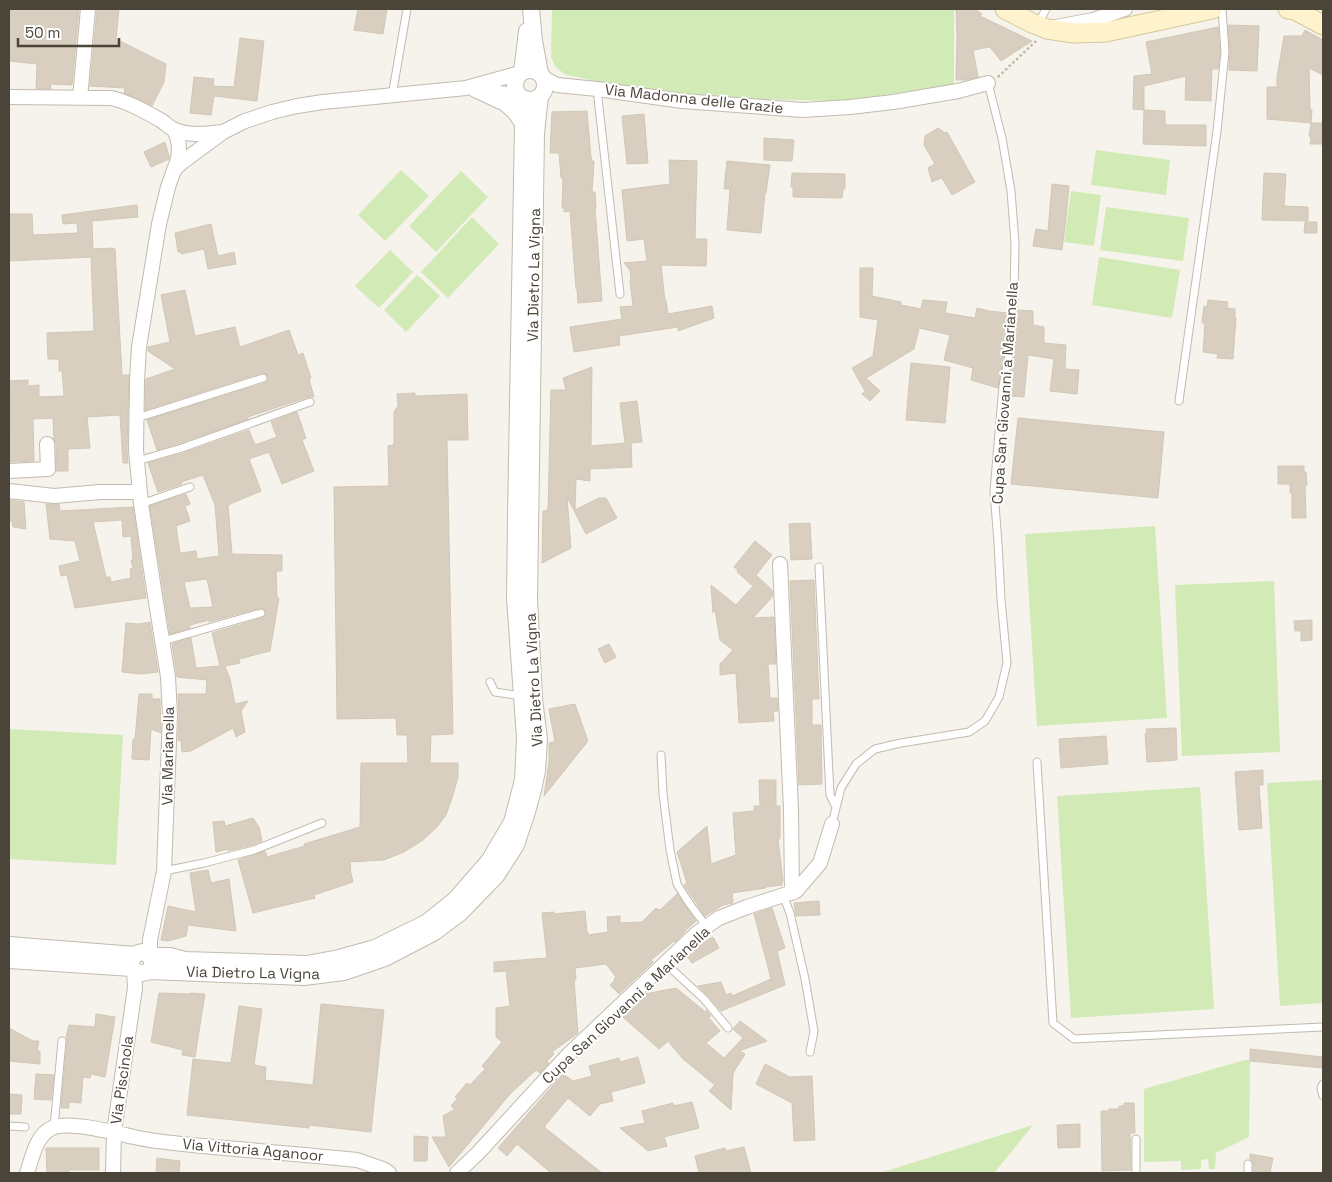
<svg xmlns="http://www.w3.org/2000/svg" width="1332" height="1182" viewBox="0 0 1332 1182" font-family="'Space Grotesk',sans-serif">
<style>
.green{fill:#d2eab5}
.building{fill:#d8cfc1;stroke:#d3c7b4;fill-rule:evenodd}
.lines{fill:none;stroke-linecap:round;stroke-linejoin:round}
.service-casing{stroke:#c2bbae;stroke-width:9}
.minor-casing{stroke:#c2bbae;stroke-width:16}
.tertiary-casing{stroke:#c2bbae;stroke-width:18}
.secondary-casing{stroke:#d6c79b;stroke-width:21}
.path{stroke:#c4b79f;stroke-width:2.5;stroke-dasharray:2.5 2.5;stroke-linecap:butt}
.service{stroke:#fff;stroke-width:7}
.minor{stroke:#fff;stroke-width:14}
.tertiary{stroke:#fff;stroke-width:16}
.secondary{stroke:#fff3cd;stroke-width:19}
.labels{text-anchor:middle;stroke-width:4;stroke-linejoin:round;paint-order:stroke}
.street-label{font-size:15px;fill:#4b4439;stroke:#fff}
</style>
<rect width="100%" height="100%" fill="#f6f3ec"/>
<path class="green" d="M552,9H954V85L842,101L746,99L701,96L613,85L564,74L555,66L551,57Z
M1096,150L1170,160L1166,195L1091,185Z
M401,170L429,196L385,241L358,215Z
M461,171L488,197L436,252L409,226Z
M1071,191L1101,195L1094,246L1064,242Z
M1106,207L1189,218L1183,261L1100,250Z
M472,217L499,244L448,298L421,272Z
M390,250L413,272L379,308L355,286Z
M1099,257L1180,270L1172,318L1092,305Z
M417,275L440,296L406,332L384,310Z
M1155,526L1167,718L1037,726L1025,534Z
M1274,581L1280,752L1182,756L1175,585Z
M9,729L123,735L116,865L9,859Z
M1323,780V1003L1280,1006L1267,783Z
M1200,787L1214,1009L1071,1018L1057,796Z
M1245,1060H1250L1249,1137L1216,1153L1215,1169H1209L1208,1159L1201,1160V1169L1181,1170V1161L1144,1162V1089Z
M1033,1125L994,1173H880Z"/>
<path class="building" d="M9,9H79L72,85L50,84L51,89H36L37,64L9,61Z
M97,9H119L116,39L166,64L164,82L152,106L124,93L125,88L90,86Z
M358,9H387L383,34L354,30Z
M956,9H974L982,14L980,16L1032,41L1001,61L990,47L973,50L978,77L965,80H956L957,37Z
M1228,25L1259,26L1257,71L1229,70L1230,52Z
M1218,27L1220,52L1218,69H1212L1211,101L1185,100L1186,76L1144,86V110L1133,109L1134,76L1152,74L1146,42Z
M1305,30L1323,40V75L1309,68L1310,109L1312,110L1311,123L1267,119V87H1277V77L1284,36H1302Z
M240,38L264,41L257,101L214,96L211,115L190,113L194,77L214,79L213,86L234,87Z
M1144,110L1165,111V125H1206V146L1143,144Z
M587,111L591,158H592L591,161H594L592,192H595L596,208H595L602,301L578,303L577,289H576L570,211L564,212V208H562L563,178H561L559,153H550L552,112Z
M644,114L648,163L627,164L622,116Z
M1311,123H1323V144H1310L1311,137L1309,136Z
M938,128L945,133L947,132L975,182L952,195L942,178L932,182L928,168L935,164L924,145L925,136Z
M764,138L794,140L792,161L764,160Z
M165,142L169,156V159L151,167L144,152Z
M669,160L697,161L695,239H707L706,266L661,265L665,301H666L668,314L712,306L714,318L678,331V327L619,336L620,345L574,352L570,327L622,319L620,307L633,306L630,281L631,279L630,270L624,263L647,261L644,239L627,241L622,190L670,184Z
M727,161L770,165L766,193H765L761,233L727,230L730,189H724Z
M792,173L845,174V189H843L842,198L793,197V187H791Z
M1264,173L1286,174L1284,206L1308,207V221L1262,220Z
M1052,184L1069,186L1066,218L1062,250L1033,246L1036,229L1048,231Z
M137,205L138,217L92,221L93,249L113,248V249H115L122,375H129L127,450L128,463H123L120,415L87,417L90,448L68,449V471H56V444L54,439L53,418L33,419L34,461L9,462V429H11L9,381L28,380V386L39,385V397L64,396L62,371H59V359H48L47,333L94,331L91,257L9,261V214H32L33,235L78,233L77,223L63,224L62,215Z
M1305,222H1317V233H1304Z
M211,224L218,256L234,252L236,264L208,269L204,249L181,254V252H178L175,233Z
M860,268H873L872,296L901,302V305L921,309L923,300L947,302L945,313L975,318L977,308L989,311L1007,313L1004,354L998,388L971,380L973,368L944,360L950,335L919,328L914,349L866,378L880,391L870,401L862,394L865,391L852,368L873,356L878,320L860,317Z
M185,290L195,336L235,327L240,347L289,330L298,355L303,353L311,378L309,379L314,397H308L248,417V419L180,443L157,450L147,420L265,383L268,379L266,374L261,373L145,410L146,379L175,369L148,351V347L170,342L161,295Z
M1208,300L1228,302L1227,308L1235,309V318H1236L1233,359L1217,358L1218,354L1203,352L1205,323H1202L1204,306L1207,307Z
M1018,310L1033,311V325L1044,327V343L1066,345L1065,369L1079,370L1077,394L1050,391L1054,359L1028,355L1024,397L1011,396V392L1008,391L1014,356Z
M911,363L950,367L945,423L906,420Z
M592,367L591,446L625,443L620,403L637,401L642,442L631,443L632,467L590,469V481L576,479L575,510L599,498H606L617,518L586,534L567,497L571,548L542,563L543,511L548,510L551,390H566L563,378Z
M415,393V396L467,394L468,440H447L453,734L431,735L430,763H458V777L453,795L446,815L437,827L423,840L404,852L384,860L350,862L351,868L350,869L353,882L314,895L315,898L253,913L238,860L265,851L267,857L305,846L304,844L360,827L361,763H408L407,735H397L396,718L337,719L334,487L389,486L388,446L394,445V412L398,406L397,394Z
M297,412L306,438L302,440L314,471L282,484L269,452L249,459L261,491L228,505L232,554L282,555V571H276L277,598H279L270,651L239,659L240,663L225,666L230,679L235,704L248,701L241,711L245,732L236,737L233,728L191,751L182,752L181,741L178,740L179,715L178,694H206L207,680L177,677L172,644L191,638L196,668L220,666L212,633L262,618L265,616L266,612L264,609L260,608L209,622V620L190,625V628L170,634L150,506L186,494L190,504L185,506L190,521L176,526L180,553L196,551L197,559L219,556L215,505L203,475L181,482L182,484L158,492L148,463L184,453L249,430L255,445L277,437L271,422ZM207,579L213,607L190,608L184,582Z
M1018,418L1164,432L1158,498L1011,484Z
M1278,466H1304V472H1306L1307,485H1305L1306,518H1292V493H1290V484H1278Z
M9,500L24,502L26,529L13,527L12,521H9Z
M46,504H59L60,511L133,507L146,598L75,608L67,575L61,576L59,566L80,561L75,541L50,539ZM122,520L123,537L131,536L133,560H131L133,568L130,569L131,578L111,582L110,577H106L93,522Z
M810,523L812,559L791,560L789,524Z
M755,541L772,555L756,575L772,590L773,596L753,618L774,617L776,664H768L770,698H777L778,711H773L774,721L739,723L736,673L720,675V664L733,650L720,640L715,610L713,613L711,585L736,605L753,586L737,572L738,570L734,567Z
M814,580L819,699H812V725H821L822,784L799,785L790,581Z
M1312,620V640L1301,641V631H1295L1294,621Z
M150,622L158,672L141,674L122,672L126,623L139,624Z
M609,644L616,657L605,663L598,649Z
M139,694H152V699H160L161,733L151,729L149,760L132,759L133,739H135Z
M575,704L588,741L544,796L549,762V743L555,742L549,709Z
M1176,728L1177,760L1147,762L1145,733H1147L1146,729Z
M1106,736L1108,764L1061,768L1059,739Z
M1263,770V785H1259L1262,828L1239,830L1235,772Z
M759,780H776V806H780V839H778L783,881H782V885L765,887L766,888L732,893L733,903L723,905L705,916L684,885L687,883L677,852L707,826L711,864L736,855L733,813L754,811V806H760Z
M253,818L259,827L262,841L252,845L228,851V849L216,852L213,822L224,821L225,826Z
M208,870L211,883L229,879L236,931L188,925L186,936L168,941L161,940L168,906L196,912L190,873Z
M677,894L696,921L685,931V932L675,942L674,941L651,960L653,962L619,994L610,985L615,980L614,979L616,977L606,964L575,968L576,980H574L578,1033L552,1052L554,1054L547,1061L549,1063L540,1073L536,1070L510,1094L449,1167L432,1137H446L443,1116L455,1109L451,1106L457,1099L455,1097L467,1083L470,1085L485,1069L482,1066L502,1042L496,1037V1008L510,1006L506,971L494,972V962L547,958L542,913L554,912V914L585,911L587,933L588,932V935L608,932L607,917L620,916V923L642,922L656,908L658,910L659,909L660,910Z
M819,901L820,915L796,916L794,903Z
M772,908L785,948L777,951L785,985L721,1011L708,996L698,986L721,982L726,995L731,993L732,996L771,979L754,914Z
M713,937L719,948L692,963L686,955L695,947Z
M676,988L708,1014L706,1010L711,1016L708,1017L720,1031L706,1043L724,1058L743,1038L733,1029L740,1021L767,1041L739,1051L745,1054L733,1073L731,1110L709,1091L715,1085L683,1059L668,1041L659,1049L623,1017L633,1008L632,1007L645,994Z
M159,993L190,994L191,993L205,994L195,1057L182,1055L183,1050L151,1042Z
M321,1004L384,1010L371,1132L309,1125V1128L187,1115L193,1059L231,1063L239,1006L262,1009L254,1065L266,1067L265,1080L313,1085Z
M96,1014L115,1017L105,1077L91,1074L90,1078L83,1077L81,1103L69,1102V1108H61L67,1041L66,1037L69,1025L95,1027Z
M9,1028L33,1041H39L37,1051H40V1064L9,1061Z
M1250,1049L1323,1057V1068L1250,1061Z
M638,1057L645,1083L611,1092L613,1101L600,1104L590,1116L568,1098L544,1127L602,1173H551L517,1144L507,1156L498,1148L563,1074L573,1081L592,1076L589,1066L619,1058L620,1062Z
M765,1064L790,1077L812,1076L815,1140L794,1141L792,1103L756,1084Z
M36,1074L54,1075L51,1100L34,1099Z
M9,1094L22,1095L21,1114H9Z
M692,1102L699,1128L664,1137L667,1146L648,1151L620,1128L645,1123L642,1111L673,1103V1106Z
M1124,1103H1134L1135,1133H1130L1131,1170L1102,1171L1101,1111H1109V1109H1119V1106H1124Z
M1080,1124V1147L1058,1148L1057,1125Z
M414,1136L428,1137L427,1161H414Z
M744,1147L751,1173H699L695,1156L725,1148L726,1151Z
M46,1148H99V1170H69V1173H47Z
M1250,1154L1273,1158L1270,1173H1253V1164L1250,1159Z
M157,1158L180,1161L179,1173H156Z"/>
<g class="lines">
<g class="service-casing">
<path id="service" d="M1038,24L1046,9
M597,89L620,294
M392,96L407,9
M1179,401L1217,131L1225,52L1222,9
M137,418L263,378
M137,461L182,448L310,402
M141,504L190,487
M819,567L830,795L836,807
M163,641L261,613
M490,682L495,692L521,696
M661,755L663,794L670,850L677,884L689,903L707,927
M1037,762L1053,1023L1074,1039L1323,1027
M832,824L841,788L856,764L875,749L901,743L969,732L985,721L999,697L1007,663L1001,599L998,543L994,491L1003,386L1009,355L1014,298L1015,243L1011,191L1002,138L988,83
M164,871L204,863L254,850L322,823
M783,895L790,913L805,979L814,1031L810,1052
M665,963L704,999L728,1028
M1323,1084L1321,1088L1323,1096
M9,1126L25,1127
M54,1127L62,1041
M1136,1139V1173
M1248,1173V1164"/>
</g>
<g class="minor-casing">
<path id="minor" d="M1056,27L1093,20L1125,9
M543,78L557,85L597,89L682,101L803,110L850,107L893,102L958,91L988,83
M475,90L505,104L514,112L523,125
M487,91L519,96
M9,97L111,98C129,102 146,112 162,121C166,124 170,128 175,130C190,136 207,134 222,132
M80,98L88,9
M174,170C180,157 181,143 174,130
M9,471L48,469L47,444
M9,491L54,496L100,492H140
M780,564L791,810L792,893
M150,955V940L164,871L170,715L168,677L155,596L141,504L136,450L137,381L139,347L159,224L168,187L174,170L181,163L223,132L245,121L272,112L297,106L323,102L466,88L520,73
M27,1173C32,1158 36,1135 52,1128C68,1120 116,1133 134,1137C160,1143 187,1144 213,1147C261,1151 309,1155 357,1160L383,1169L389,1173
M113,1173L114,1132L135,988L134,970
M457,1173L478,1153L570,1053L697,933L719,918L747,907L796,891L820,863L832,824"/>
</g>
<g class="tertiary-casing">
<path id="tertiary" d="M531,9L534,41L540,73
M515 85a15 15 0 1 1 30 0a15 15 0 1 1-30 0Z
M522,72L527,31
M9,945L135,955
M150,956H170L185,960L307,964L339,958L375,948L426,923L455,900L489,861L512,822L523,780L525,738L515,598L516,515L523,125L522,99
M9,960L132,968
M149,971L153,964L150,956L143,952C123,954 131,981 149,971L304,977L344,972L385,958L433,933L460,913L496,876L516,845L526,815L533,790L537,771L539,739L534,699L529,599L536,133L540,96"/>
</g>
<g class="secondary-casing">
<path id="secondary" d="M1005,9L1032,23L1047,29L1074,33L1106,32L1212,9
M1288,9L1295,10L1323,25"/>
</g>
<path class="path" d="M998,77L1036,41"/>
<use href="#service" class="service"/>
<use href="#minor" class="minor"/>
<use href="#tertiary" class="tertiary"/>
<use href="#secondary" class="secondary"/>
</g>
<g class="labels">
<g class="street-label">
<text transform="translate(694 99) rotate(6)" y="5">Via Madonna delle Grazie</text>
<text transform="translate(534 275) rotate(-89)" y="5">Via Dietro La Vigna</text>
<text transform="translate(1005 393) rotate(-86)" y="5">Cupa San Giovanni a Marianella</text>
<text transform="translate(534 680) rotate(-93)" y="5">Via Dietro La Vigna</text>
<text transform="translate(168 756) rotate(-89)" y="5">Via Marianella</text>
<text transform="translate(253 973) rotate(1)" y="5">Via Dietro La Vigna</text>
<text transform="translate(626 1005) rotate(-43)" y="5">Cupa San Giovanni a Marianella</text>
<text transform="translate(122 1080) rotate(-82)" y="5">Via Piscinola</text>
<text transform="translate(253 1150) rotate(5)" y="5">Via Vittoria Aganoor</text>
</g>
</g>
<rect width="1332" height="1182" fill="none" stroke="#4b4439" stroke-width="20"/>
<path d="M18 38v8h101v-8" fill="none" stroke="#4b4439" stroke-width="2.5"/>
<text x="25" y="38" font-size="15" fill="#4b4439" stroke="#ffffff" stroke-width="4" paint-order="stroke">50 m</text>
</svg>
